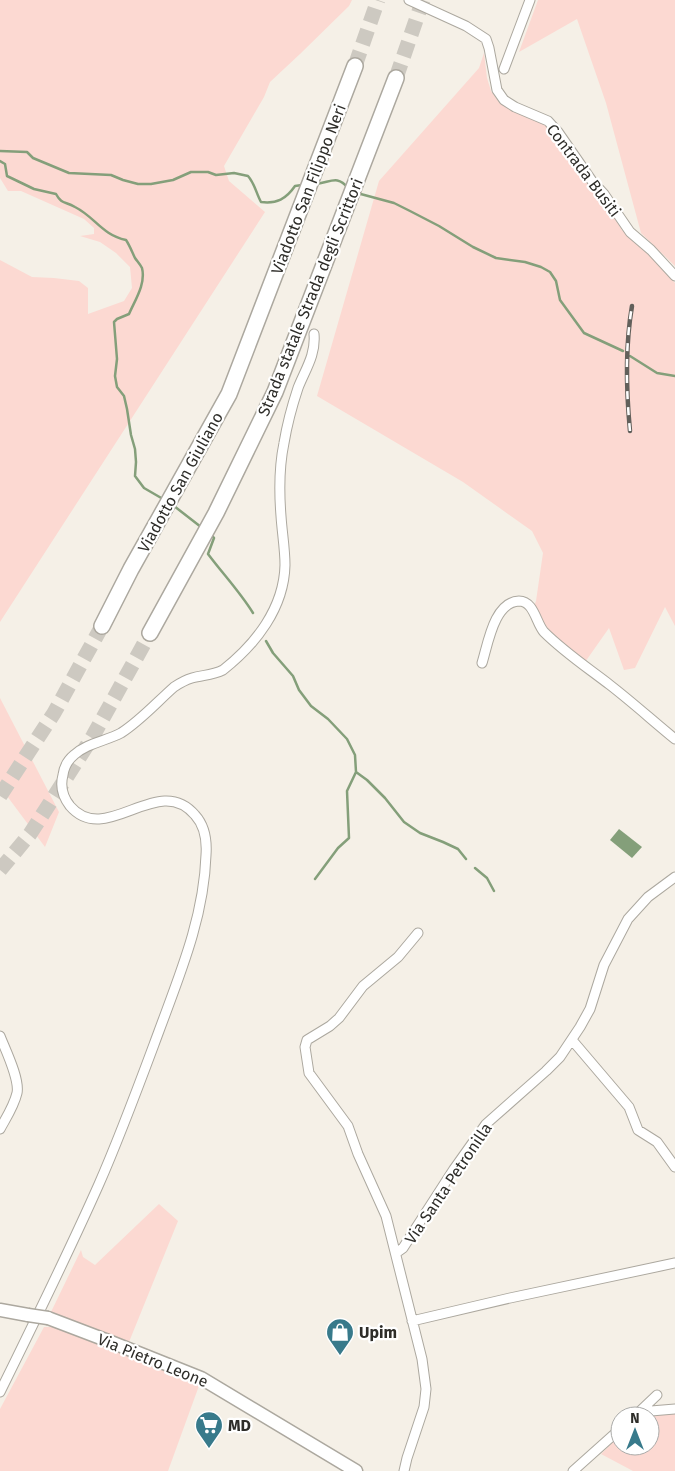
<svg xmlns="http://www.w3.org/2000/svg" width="675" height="1471" viewBox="0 0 675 1471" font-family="'Fira Sans',sans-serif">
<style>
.green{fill:#fcd9d2}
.water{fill:#849f7a}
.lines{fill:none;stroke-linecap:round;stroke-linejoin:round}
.stream{stroke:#849f7a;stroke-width:2.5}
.highway-tunnel{stroke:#cdc9c1;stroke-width:15;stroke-dasharray:15 8;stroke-linecap:butt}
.street-casing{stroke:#aca89f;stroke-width:11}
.secondary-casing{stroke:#aca89f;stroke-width:15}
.highway-casing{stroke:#aca89f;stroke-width:18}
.street{stroke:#fff;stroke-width:9}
.secondary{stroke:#fff;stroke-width:12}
.highway{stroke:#fff;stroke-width:15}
.rail-casing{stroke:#62605b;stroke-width:4.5}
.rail{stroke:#fff;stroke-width:2.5;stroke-dasharray:8;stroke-linecap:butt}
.secondary-bridge-casing{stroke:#aca89f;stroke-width:15;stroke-linecap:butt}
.secondary-bridge{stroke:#fff;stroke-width:12}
.labels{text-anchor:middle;stroke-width:4.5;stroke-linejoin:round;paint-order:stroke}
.street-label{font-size:16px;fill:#2e2d29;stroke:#fff}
.poi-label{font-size:16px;font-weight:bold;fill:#2e2d29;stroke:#fff;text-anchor:start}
</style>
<rect width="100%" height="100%" fill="#f5f0e7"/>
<path class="green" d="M0,0H352L349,6L300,54L270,82L264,97L224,166L229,181L265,212L0,622V260L32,277L54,278L79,281L88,288V314L124,301L132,288L130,267L116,253L100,242L80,236L94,234V228L84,219L21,191H8L0,178Z
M538,0H675V266L641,233L606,103L577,19L519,52Z
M484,53L487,78L491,91L499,102L547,126L556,136L590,186L601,197L622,230L653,259L675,283V626L665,607L635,668L624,670L609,628L583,665L564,650L532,612L536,601L543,553L532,531L463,482L317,396L379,181L479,68Z
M0,698L59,812L45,847L4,792L0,795Z
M159,1204L178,1221L129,1342L51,1312L81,1250L83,1257L95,1265Z
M44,1327H54L200,1383L168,1471H0V1409Z
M675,1413V1471H633L601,1454L620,1435V1446H650V1416H640Z"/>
<path class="water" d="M619,829L642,847L632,858L610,840Z"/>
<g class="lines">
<path class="stream" d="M0,151L27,152L33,158L69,173L111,175L123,180L138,184H151L173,180L191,172H208L216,175L234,173L248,176C255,184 256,193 261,202C277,204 286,199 295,186L302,185
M0,161L5,164L7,176L34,189L56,194C62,205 65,201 75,207C95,217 102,235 126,240C130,246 132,252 135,258C137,261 140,264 142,268C146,284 135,300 129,314L117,319L114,322L117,359L115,376L117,387L124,396L127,409L131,435L135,449L136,462L135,476L144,488L163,499
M315,184C330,183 337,174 348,188
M357,193L394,203L410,211L439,226L473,247L496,258L525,262L541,267L550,272L556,281L560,300L584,333L623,351
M630,356L657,373L675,376
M174,506L201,527
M211,535L214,538L208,554C223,574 240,592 253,613
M266,641L273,653L293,676L299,690L311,706L328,719L347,739L355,755L356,772L367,780L385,798L404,822L420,833L443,842L458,849L466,859
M475,868L487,878L494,891
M315,879L338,848L349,838L347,791L356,772"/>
<path class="highway-tunnel" d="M355,66L378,0
M396,78L423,0
M0,796L54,713L102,626
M0,870L30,834L93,736L150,633"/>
<g class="street-casing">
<path id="street" d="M409,0L466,26L486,39L489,48L497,90L504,100L515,107L548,121L558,132L592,181L604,194L630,232L651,250L675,276
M504,69L530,0
M482,663C488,644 494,602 519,601C534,601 536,623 544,632C564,652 588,668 610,685C632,702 653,721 675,739
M0,1036C5,1049 20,1079 17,1093C14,1106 6,1118 0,1129
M572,1040L629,1107L638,1130L657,1142L675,1167
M396,1253L403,1248L454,1169L486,1124L546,1071L560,1057L580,1027L590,1009L604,965L628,919L648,897L675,877
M412,1321L510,1298L675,1263
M0,1392C34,1323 68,1254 99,1184C121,1134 140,1082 159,1031C180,974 204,917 206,855C207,841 205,826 195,815C158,771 106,848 70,806C63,797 60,786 63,775C64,767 68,760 74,755C87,743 106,741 121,733C140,721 157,702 174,687C180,683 185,680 192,678C203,675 213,675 223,670C256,644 284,608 285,565C285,549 282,532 281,516C279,491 279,467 284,443C287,425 292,406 298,388C305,370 316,355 314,334
M639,1412L675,1409
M637,1414L657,1395
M404,1471L407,1458L424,1407L426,1389L422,1359L386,1216L358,1154L348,1126L309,1073L305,1047L307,1040L330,1026L339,1018L363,986L398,957L418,933
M573,1471L620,1429"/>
</g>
<g class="secondary-casing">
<path id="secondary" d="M0,1310L28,1315
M48,1318L111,1342L201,1378L356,1471"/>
</g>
<g class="highway-casing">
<path id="highway" d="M102,626L131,569L229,394L355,66
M150,633L216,513L275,392L396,78"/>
</g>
<use href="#street" class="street"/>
<use href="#secondary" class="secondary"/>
<use href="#highway" class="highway"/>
<g class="rail-casing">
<path id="rail" d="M630,431C626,389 625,347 632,306"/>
</g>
<use href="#rail" class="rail"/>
<g class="secondary-bridge-casing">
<path id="secondary-bridge" d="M28,1315L48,1318"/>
</g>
<use href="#secondary-bridge" class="secondary-bridge"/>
</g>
<defs>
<g id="shop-pin" transform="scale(1.4375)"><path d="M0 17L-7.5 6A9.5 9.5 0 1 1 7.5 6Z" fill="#387a8b" stroke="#fff"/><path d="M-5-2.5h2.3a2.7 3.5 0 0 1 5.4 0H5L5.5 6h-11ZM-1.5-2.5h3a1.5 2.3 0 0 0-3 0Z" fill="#fff"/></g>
<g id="supermarket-pin" transform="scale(1.4375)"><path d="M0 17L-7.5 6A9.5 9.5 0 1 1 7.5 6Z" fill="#387a8b" stroke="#fff"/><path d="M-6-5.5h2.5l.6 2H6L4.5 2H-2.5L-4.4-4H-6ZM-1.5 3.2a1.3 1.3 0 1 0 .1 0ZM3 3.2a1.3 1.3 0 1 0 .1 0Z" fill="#fff"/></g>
</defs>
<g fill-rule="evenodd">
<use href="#shop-pin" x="340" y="1332"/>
<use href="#supermarket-pin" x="209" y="1425"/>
</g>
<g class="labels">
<g class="street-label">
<text transform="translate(584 170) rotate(53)" y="6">Contrada Busiti</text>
<text transform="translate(308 189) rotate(-69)" y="6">Viadotto San Filippo Neri</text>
<text transform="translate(310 297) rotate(-68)" y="6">Strada statale Strada degli Scrittori</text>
<text transform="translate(180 482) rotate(-61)" y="6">Viadotto San Giuliano</text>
<text transform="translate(448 1183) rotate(-56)" y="6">Via Santa Petronilla</text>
<text transform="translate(153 1360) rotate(22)" y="6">Via Pietro Leone</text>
</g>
<g class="poi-label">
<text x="359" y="1338">Upim</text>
<text x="228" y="1431">MD</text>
</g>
</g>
<g transform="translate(635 1431)"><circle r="24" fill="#ffffff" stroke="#ababa9"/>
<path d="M0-4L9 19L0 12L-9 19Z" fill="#387a8b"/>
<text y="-8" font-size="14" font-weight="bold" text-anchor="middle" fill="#2e2d29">N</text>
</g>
</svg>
